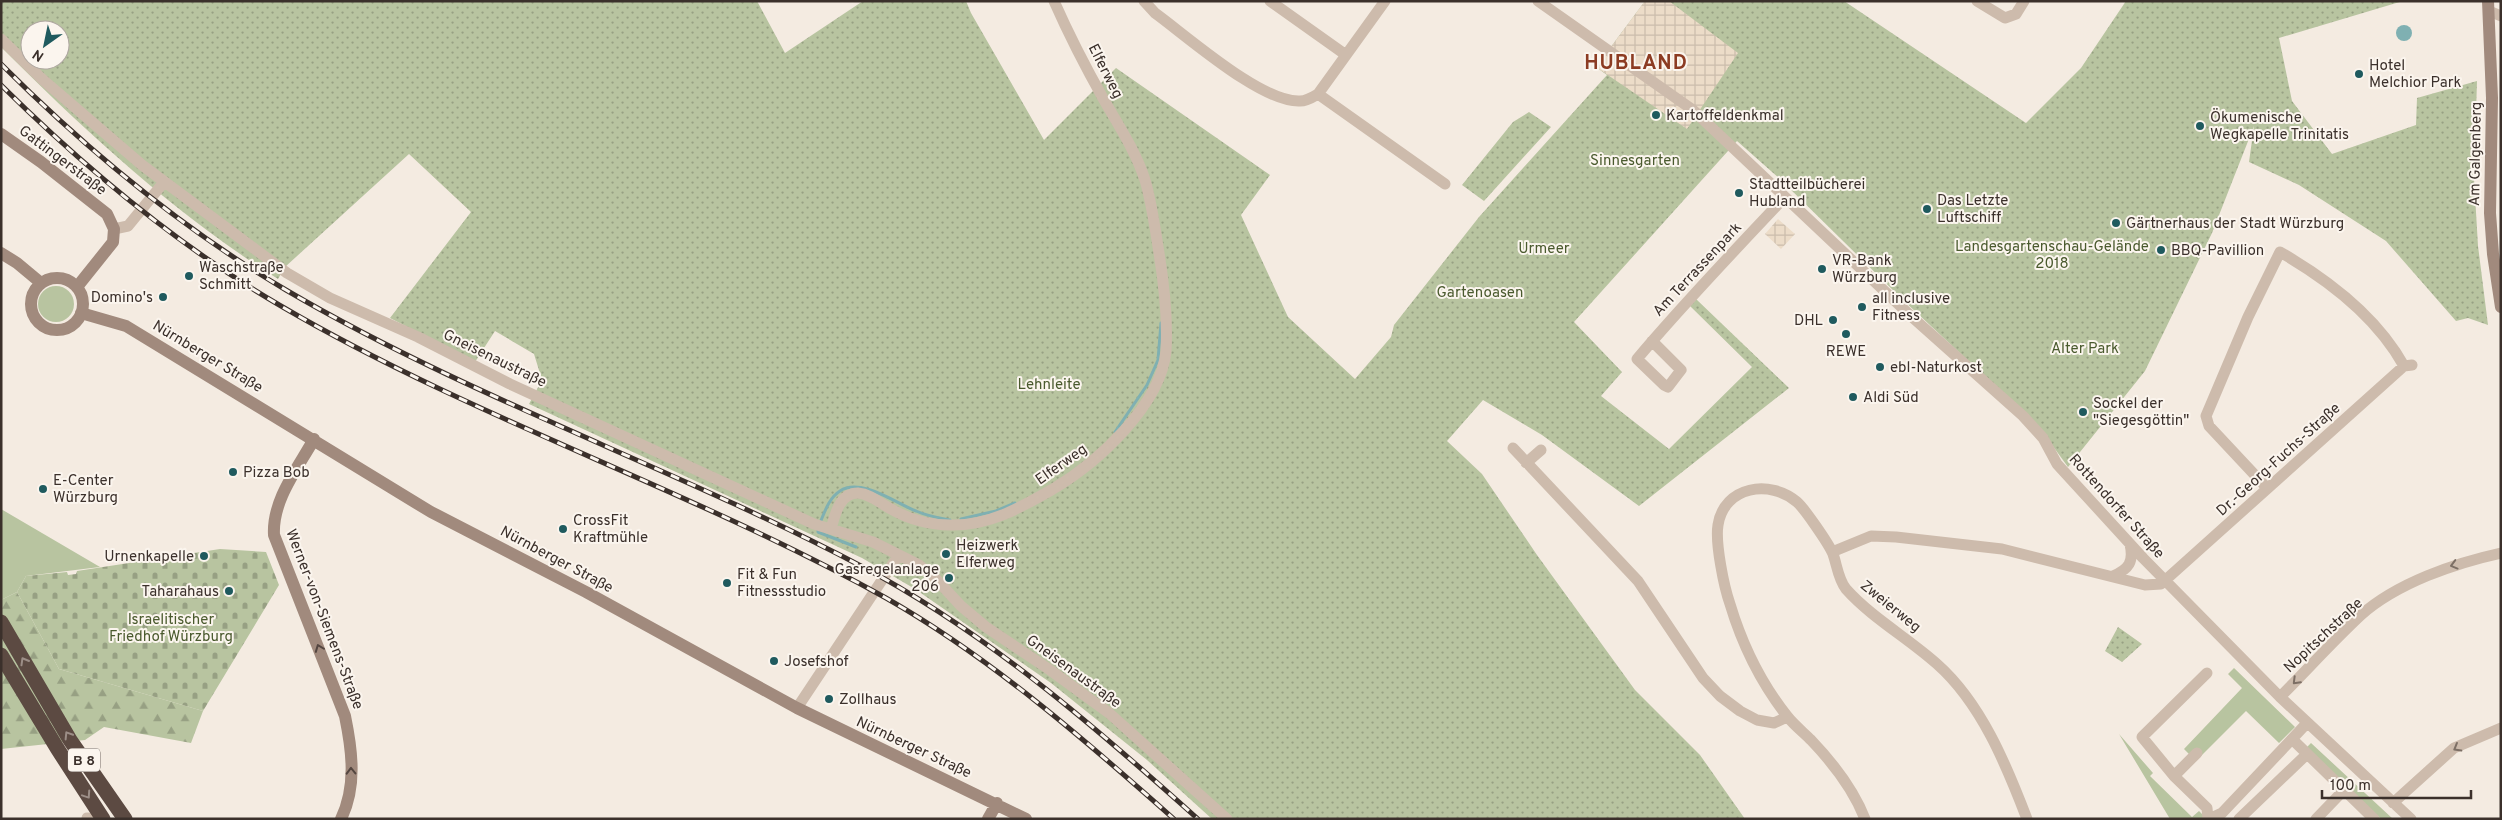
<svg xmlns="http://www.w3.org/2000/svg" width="2502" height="820" viewBox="0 0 2502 820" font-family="Overpass,sans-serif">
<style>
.grass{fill:#b8c4a0}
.forest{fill:url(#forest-firs)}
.cemetery{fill:url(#cemetery-stones)}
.park{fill:url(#park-dots);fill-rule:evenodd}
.plaza{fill:url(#plaza-grid)}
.water{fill:#7fb0b2}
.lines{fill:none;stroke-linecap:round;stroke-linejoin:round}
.stream{stroke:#7fb0b2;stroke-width:3}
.street{stroke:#cdbbac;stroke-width:11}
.secondary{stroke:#a18a7d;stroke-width:12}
.highway{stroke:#5c4a42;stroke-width:15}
.rail-casing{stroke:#3b302b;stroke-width:5}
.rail{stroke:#fbf5ee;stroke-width:3;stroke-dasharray:9;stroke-linecap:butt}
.oneway{stroke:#7d6f65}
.oneway2{stroke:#544640}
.oneway3{stroke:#9c8e87}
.poi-dot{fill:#1f5a5e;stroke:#fbf5ee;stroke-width:2}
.labels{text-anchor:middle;stroke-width:4;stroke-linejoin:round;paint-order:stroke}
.shield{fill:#fbf5ee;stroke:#756b66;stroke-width:1}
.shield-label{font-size:14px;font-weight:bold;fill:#3b302b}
.poi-label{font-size:15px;fill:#3b302b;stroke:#fbf5ee;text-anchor:start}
.street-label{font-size:15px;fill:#3b302b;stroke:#fbf5ee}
.park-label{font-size:15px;fill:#4a5a2e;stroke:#fbf5ee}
.district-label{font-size:20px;font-weight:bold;letter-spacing:1px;fill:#8c3b22;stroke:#fbf5ee}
</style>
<defs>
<pattern id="forest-firs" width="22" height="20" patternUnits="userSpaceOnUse" patternTransform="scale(1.25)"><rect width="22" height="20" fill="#b8c4a0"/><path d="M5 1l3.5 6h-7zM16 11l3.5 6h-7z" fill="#97a083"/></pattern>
<pattern id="cemetery-stones" width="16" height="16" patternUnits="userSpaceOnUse" patternTransform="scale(1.25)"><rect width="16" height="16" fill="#b8c4a0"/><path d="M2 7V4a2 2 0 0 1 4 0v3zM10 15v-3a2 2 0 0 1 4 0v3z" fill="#97a083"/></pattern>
<pattern id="park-dots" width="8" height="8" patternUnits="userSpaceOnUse" patternTransform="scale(1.25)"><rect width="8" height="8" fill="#b8c4a0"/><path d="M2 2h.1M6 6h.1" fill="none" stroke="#97a083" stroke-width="1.8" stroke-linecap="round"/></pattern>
<pattern id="plaza-grid" width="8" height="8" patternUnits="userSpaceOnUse" patternTransform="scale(1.25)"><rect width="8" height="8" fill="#ecdcc8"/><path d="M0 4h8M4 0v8" fill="none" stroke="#cbbdac"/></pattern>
</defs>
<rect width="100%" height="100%" fill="#f4ebe1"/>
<path class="grass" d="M38 304a18 18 0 1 1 36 0a18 18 0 1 1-36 0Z
M1,509L100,567L26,576L17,592L1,600Z
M2234,668L2295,727L2279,743L2246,711L2196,761L2184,749L2242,688L2228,674Z
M2119,734L2153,773L2150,776L2192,817L2199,811L2207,819H2170Z
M2311,743L2393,819H2381L2305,749Z"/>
<path class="forest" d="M17,592L59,669L203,711L191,743L104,727L85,740L1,749V600Z"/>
<path class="cemetery" d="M220,549L266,552L279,585L203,711L59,669L17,592L26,576L67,572L68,575L76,574L77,571Z"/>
<path class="park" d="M1,1H757L785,53L863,1H966L971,13L1044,140L1116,68L1270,175L1241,215L1288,317L1355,379L1391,337L1394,325L1479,217L1607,75L1596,67L1645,1H1844L2026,123L2081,68L2126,1H2403L2279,38L2292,101L2332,154L2416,125L2417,98L2477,81L2474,178L2478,246L2488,325L2468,318L2456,321L2386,241L2299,185L2249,162L2254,126L2212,233L2145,371L2068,467L2039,427L1902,299L1781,180L1737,141L1574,322L1622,372L1601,396L1669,449L1752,367L1690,306L1696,299L1789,388L1639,506L1542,435L1483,400L1447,441L1482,474L1537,555L1635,690L1700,755L1745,819H1212L1147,760L1051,683L915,589L862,558L529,404L542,380L534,354L495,331L475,362L390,318L471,212L409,154L285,267L278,279C176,215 86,132 1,47ZM30,30H60V60H30Z
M1529,112L1551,127L1484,201L1462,185L1513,122Z
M2118,627L2142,644L2122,662L2105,651Z"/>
<path class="plaza" d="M1645,1H1669L1738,53L1687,129L1596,67Z
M1778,219L1795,234L1781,249L1765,234Z"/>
<path class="water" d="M2396 33a8 8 0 1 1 16 0a8 8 0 1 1-16 0Z"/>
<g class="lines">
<path class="stream" d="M1115,432L1147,385L1158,360L1161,323
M961,519L996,511L1015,503
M820,523C825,511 829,498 840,491C861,477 897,504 916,511C927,516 939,518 950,520
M818,529V532L856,547"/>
<path class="street" d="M1144,1L1155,13C1188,37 1262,103 1300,101C1307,101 1313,97 1318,94L1385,1
M1270,1L1346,55
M1538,1L1693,110L1912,317L2023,416L2043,438L2057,464L2143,558L2280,697L2411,819
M1977,1L2005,18L2016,14L2024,1
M2489,11L2501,16
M1,39L42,79L142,165L287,273L330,298L418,337L510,384L814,524L873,542L919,565L936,579L961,606L986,627L1050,670L1109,713L1227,819
M1318,94L1445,184
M114,229L128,226L164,182
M1652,341L1681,370L1668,387L1664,385L1637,359C1684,303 1735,250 1785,197
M1513,448L1638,581L1703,678L1720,696L1740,711L1757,720L1774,723L1787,717
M1526,463L1541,450
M2267,488L2209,426L2206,416L2248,317L2280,252C2327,279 2377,317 2404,366
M831,529C835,515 839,493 858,493C871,494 881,504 891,509C908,519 930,525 950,525C989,526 1020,508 1053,489C1097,463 1161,405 1166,351C1168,318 1164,284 1159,253C1155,228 1152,204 1145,180C1136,152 1119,126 1104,100C1086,68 1069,35 1054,1
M1832,552L1871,536L1896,537L2002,549L2145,585L2161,584L2404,366L2412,365
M2113,576C2129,569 2134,562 2130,544
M2207,673L2142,737L2174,776L2207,808L2208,819
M2280,697C2307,670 2333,641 2361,615C2397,583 2455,563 2501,553
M797,708L898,556
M2307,723L2292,739L2374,819
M2174,776L2197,753
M2393,803L2454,748L2501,728
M87,818L102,819
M1865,819C1853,788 1833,763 1811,740C1803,732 1794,725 1787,716C1761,683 1742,644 1730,604C1724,587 1715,543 1718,525C1724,486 1770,479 1797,502C1804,508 1829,544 1833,554C1837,565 1838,579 1846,589C1872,618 1908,638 1937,664C1981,703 2006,764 2027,819
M2209,819L2222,813L2292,739
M2239,819L2306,755
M2316,819L2343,791"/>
<path class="secondary" d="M2488,1L2492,98L2490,213L2493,254L2501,307
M1,134L41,162L107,214L114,229L113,242L77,287
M1,253L17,263L41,283
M31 304a26 26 0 1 1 52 0a26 26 0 1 1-52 0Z
M81,313L126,326L431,512L586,592L797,708L1026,819
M314,439C298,468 272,500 274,535L345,716C352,750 357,786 341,819
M988,819L997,803"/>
<path class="highway" d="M1,622L70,740L125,819
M1,655L57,748L103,819"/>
<g class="rail-casing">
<path id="rail" d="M1,64C87,150 181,228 286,290C470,398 673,467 861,566C986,632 1093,725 1198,819
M1,85C86,169 178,246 281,306C474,419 690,489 886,598C991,658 1084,739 1174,819"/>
</g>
<use href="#rail" class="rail"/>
</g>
<defs><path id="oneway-chevron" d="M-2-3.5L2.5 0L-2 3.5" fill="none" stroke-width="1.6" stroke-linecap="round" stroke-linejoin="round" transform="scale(1.25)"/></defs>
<g class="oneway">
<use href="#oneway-chevron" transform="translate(2454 565) rotate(165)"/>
<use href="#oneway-chevron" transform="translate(2296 681) rotate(135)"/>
<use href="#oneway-chevron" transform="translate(2457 748) rotate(150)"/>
</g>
<g class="oneway2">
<use href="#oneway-chevron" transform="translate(319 648) rotate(-111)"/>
<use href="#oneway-chevron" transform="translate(351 771) rotate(-91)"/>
</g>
<g class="oneway3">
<use href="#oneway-chevron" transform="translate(24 661) rotate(-120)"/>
<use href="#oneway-chevron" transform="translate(68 735) rotate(-122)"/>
<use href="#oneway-chevron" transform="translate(87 795) rotate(56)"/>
</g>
<g class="poi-dot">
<circle cx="2359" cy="74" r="5"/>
<circle cx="1656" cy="115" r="5"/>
<circle cx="2200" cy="126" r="5"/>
<circle cx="1739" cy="193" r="5"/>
<circle cx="1927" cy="209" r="5"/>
<circle cx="2116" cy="223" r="5"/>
<circle cx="2161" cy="250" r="5"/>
<circle cx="1822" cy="269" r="5"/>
<circle cx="189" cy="276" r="5"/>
<circle cx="163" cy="297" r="5"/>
<circle cx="1862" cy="307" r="5"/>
<circle cx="1833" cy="320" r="5"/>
<circle cx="1846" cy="334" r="5"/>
<circle cx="1880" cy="367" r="5"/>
<circle cx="1853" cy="397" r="5"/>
<circle cx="2083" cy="412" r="5"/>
<circle cx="233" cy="472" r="5"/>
<circle cx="43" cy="489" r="5"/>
<circle cx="563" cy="529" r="5"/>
<circle cx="946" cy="554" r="5"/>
<circle cx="204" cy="556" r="5"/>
<circle cx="949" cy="578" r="5"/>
<circle cx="727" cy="583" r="5"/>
<circle cx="229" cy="591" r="5"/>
<circle cx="774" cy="661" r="5"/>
<circle cx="829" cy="699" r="5"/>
</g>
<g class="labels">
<rect class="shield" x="68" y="748.5" width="32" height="23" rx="4"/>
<g class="shield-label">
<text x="84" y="765">B 8</text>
</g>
<g class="poi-label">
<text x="2369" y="70">Hotel<tspan x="2369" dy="17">Melchior Park</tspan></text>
<text x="1666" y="120">Kartoffeldenkmal</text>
<text x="2210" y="122">Ökumenische<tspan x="2210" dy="17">Wegkapelle Trinitatis</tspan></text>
<text x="1749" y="189">Stadtteilbücherei<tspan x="1749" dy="17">Hubland</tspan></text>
<text x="1937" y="205">Das Letzte<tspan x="1937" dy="17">Luftschiff</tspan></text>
<text x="2126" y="228">Gärtnerhaus der Stadt Würzburg</text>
<text x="2171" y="255">BBQ-Pavillion</text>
<text x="1832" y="265">VR-Bank<tspan x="1832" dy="17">Würzburg</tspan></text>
<text x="199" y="272">Waschstraße<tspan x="199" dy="17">Schmitt</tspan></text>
<text x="153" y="302" text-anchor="end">Domino's</text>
<text x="1872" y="303">all inclusive<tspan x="1872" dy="17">Fitness</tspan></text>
<text x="1823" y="325" text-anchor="end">DHL</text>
<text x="1846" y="356" text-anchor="middle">REWE</text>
<text x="1890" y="372">ebl-Naturkost</text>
<text x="1863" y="402">Aldi Süd</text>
<text x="2093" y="408">Sockel der<tspan x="2093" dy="17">"Siegesgöttin"</tspan></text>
<text x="243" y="477">Pizza Bob</text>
<text x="53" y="485">E-Center<tspan x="53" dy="17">Würzburg</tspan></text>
<text x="573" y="525">CrossFit<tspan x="573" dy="17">Kraftmühle</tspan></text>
<text x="956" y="550">Heizwerk<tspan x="956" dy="17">Elferweg</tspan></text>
<text x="194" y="561" text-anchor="end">Urnenkapelle</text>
<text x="939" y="574" text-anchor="end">Gasregelanlage<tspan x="939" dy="17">206</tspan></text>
<text x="737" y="579">Fit &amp; Fun<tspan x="737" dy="17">Fitnessstudio</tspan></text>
<text x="219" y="596" text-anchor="end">Taharahaus</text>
<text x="784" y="666">Josefshof</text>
<text x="839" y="704">Zollhaus</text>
</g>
<g class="street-label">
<text transform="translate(1106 71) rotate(63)" y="5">Elferweg</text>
<text transform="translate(2475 154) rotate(-89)" y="5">Am Galgenberg</text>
<text transform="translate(63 160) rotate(37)" y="5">Gattingerstraße</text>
<text transform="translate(1697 269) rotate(-47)" y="5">Am Terrassenpark</text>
<text transform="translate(208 356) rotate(31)" y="5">Nürnberger Straße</text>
<text transform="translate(495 358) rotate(26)" y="5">Gneisenaustraße</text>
<text transform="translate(2278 459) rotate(-42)" y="5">Dr.-Georg-Fuchs-Straße</text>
<text transform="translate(1061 464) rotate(-35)" y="5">Elferweg</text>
<text transform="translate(2117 506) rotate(48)" y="5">Rottendorfer Straße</text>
<text transform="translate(557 559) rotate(28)" y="5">Nürnberger Straße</text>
<text transform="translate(1891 606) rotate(39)" y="5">Zweierweg</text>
<text transform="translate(325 619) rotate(69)" y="5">Werner-von-Siemens-Straße</text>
<text transform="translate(2323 635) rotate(-43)" y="5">Nopitschstraße</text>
<text transform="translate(1074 671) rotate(36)" y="5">Gneisenaustraße</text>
<text transform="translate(914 747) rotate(25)" y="5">Nürnberger Straße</text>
</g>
<g class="park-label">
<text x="1635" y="165">Sinnesgarten</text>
<text x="2052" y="251">Landesgartenschau-Gelände<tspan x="2052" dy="17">2018</tspan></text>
<text x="1544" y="253">Urmeer</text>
<text x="1480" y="297">Gartenoasen</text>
<text x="2085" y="353">Alter Park</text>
<text x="1049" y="389">Lehnleite</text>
<text x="171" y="624">Israelitischer<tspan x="171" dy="17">Friedhof Würzburg</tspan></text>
</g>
<g class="district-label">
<text x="1636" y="69">HUBLAND</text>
</g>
</g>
<rect width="2502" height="820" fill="none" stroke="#3b302b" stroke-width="5"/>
<g transform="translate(45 45) rotate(213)"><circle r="24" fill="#fbf5ee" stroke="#aea6a0"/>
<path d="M0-4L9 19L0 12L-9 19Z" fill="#1f5a5e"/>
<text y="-8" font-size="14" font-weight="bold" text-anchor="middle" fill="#3b302b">N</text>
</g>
<path d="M2322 790v8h149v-8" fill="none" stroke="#3b302b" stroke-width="2.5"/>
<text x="2330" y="790" font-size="15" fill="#3b302b" stroke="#fbf5ee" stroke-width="4" paint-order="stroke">100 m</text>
</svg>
